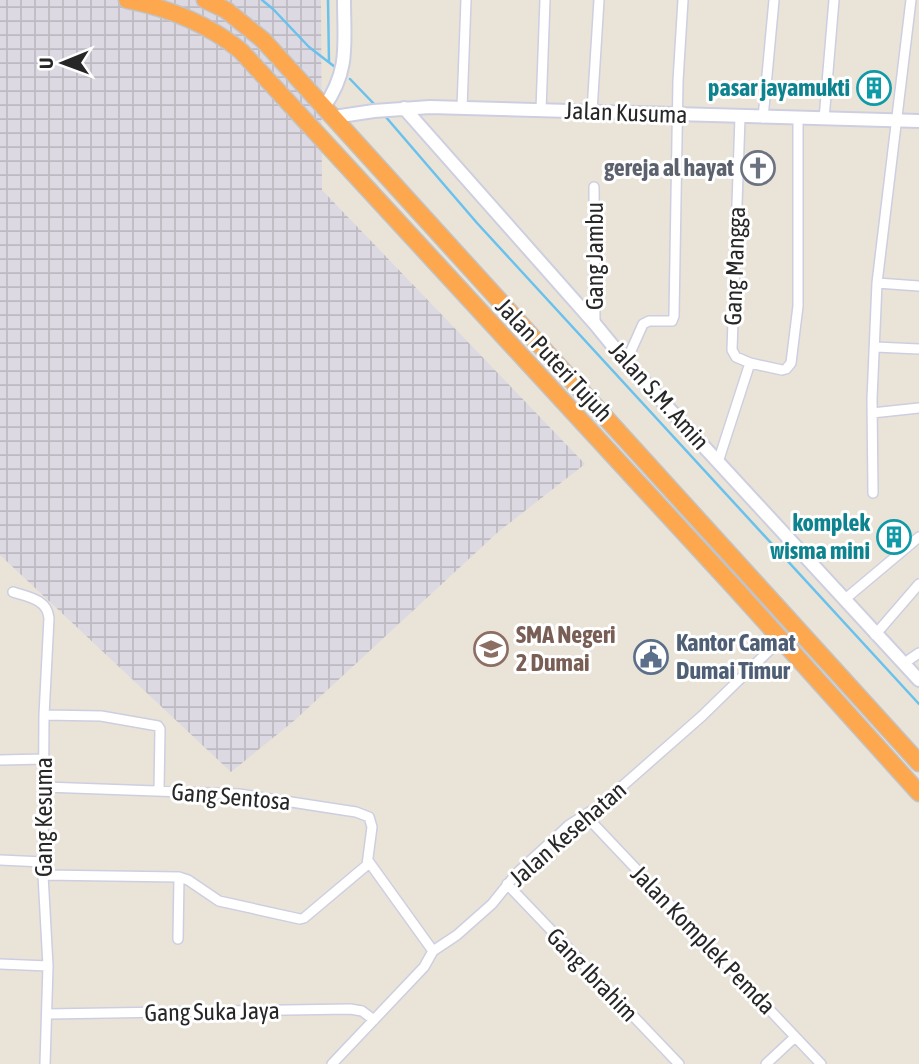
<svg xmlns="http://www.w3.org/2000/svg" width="919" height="1064" viewBox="0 0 919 1064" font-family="'Asap Condensed',sans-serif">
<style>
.industrial{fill:url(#industrial-grid)}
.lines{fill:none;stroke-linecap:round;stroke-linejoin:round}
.stream{stroke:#69c1ed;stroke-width:2.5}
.street-casing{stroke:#cdcfe0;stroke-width:12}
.secondary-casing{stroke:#cdcfe0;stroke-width:16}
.highway-casing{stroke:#c3c3c3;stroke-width:19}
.street{stroke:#fff;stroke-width:9}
.secondary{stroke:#fff;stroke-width:12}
.highway{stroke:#fda74f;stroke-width:16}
.labels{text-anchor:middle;stroke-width:6;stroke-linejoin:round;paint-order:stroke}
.culture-label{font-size:24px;font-weight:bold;fill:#0d838f;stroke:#fff;text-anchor:end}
.street-label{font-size:24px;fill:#272727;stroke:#fff}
.worship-label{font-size:24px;font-weight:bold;fill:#5b616d;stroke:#fff;text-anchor:end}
.education-label{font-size:24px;font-weight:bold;fill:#785e54;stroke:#fff;text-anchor:start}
.service-label{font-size:24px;font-weight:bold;fill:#4e5e75;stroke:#fff;text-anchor:start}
</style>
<defs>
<pattern id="industrial-grid" width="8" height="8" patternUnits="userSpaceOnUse" patternTransform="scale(1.75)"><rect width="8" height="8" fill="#dcd9e2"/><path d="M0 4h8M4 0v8" fill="none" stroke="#bdbac2"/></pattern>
</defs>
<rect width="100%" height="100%" fill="#eae3d8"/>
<path class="industrial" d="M0,0H321L322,190L585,464L498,532L295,720L231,772L0,555Z"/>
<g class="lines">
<path class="stream" d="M262,0L273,9L309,47L335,67
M328,0L329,62
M350,79L376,106
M385,116L477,223L919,704"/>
<g class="street-casing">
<path id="street" d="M462,108L466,0
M541,110L545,0
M592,111L599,0
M740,117L732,350L736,357L750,363
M763,118L774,0
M824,119L834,0
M594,187L595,324
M877,283L919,286
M875,347L919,349
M626,362L643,324L649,321H672L674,316L678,81L683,0
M872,413L919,408
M718,462L750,363L782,370L786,369L791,363L798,306V120
M873,493L872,399L877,283L911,0
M13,592C28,597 47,599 49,618L44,715L43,875L48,966L45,1064
M844,600L919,537
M875,635L919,584
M903,664L919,653
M44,715L101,716L158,726L160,729L159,791
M0,760L44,759
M585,815L821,1064
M0,860L44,862
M369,862L433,951
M43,875L179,877L188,880L219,901L300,919L304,918L367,865L372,827L369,817L356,812L239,794L45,787
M507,884L679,1064
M178,939L179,877
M0,964L48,966
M48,1014L350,1009L362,1011L374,1020
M332,1064L424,967L433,951L457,935L492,904L517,873L553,840L569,825L602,804L702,716L781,639
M766,1064L795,1037"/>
</g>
<g class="secondary-casing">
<path id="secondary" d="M324,107C350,70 344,43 344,0
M404,108L595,324L626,362L919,680
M334,117L374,111L430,107L919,121"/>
</g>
<g class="highway-casing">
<path id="highway" d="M127,0C168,8 208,24 241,51L734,587L919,793
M205,0L226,10L263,40L919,763"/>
</g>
<use href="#street" class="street"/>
<use href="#secondary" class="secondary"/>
<use href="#highway" class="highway"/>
</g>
<defs>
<g id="building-ring" transform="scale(1.75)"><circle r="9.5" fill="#fff" stroke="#0f9aa8" stroke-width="1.5"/><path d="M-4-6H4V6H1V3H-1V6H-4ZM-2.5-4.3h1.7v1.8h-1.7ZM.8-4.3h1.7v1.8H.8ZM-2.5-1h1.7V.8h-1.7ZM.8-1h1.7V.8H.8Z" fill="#0f9aa8"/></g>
<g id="church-ring" transform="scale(1.75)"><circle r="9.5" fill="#fff" stroke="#6b7280" stroke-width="1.5"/><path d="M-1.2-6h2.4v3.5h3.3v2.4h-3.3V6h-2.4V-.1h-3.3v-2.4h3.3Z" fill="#6b7280"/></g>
<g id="school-ring" transform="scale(1.75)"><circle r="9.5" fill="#fff" stroke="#8d6e63" stroke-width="1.5"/><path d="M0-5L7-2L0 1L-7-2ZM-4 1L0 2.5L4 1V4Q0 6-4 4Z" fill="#8d6e63"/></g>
<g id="civic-ring" transform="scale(1.75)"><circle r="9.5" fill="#fff" stroke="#5c6f8a" stroke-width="1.5"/><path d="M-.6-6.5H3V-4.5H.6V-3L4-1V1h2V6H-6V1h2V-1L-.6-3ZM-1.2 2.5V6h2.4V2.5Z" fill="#5c6f8a"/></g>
</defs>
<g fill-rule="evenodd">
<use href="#building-ring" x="874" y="88"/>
<use href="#church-ring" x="758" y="168"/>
<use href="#building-ring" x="894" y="537"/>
<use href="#school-ring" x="491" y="649"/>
<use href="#civic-ring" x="651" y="657"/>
</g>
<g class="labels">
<g class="culture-label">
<text x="850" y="96">pasar jayamukti</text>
<text x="870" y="531">komplek<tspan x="870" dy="28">wisma mini</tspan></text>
</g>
<g class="street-label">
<text transform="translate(626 113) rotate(2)" y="8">Jalan Kusuma</text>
<text transform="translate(595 256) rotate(-90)" y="8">Gang Jambu</text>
<text transform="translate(735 266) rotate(-88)" y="8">Gang Mangga</text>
<text transform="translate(554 360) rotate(47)" y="8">Jalan Puteri Tujuh</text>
<text transform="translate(659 396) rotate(48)" y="8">Jalan S.M. Amin</text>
<text transform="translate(231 797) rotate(5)" y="8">Gang Sentosa</text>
<text transform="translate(44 817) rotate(-90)" y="8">Gang Kesuma</text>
<text transform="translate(568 834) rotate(-41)" y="8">Jalan Kesehatan</text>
<text transform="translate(703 940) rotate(46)" y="8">Jalan Komplek Pemda</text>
<text transform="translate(592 975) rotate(46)" y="8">Gang Ibrahim</text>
<text transform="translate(212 1012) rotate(-1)" y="8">Gang Suka Jaya</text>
</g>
<g class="worship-label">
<text x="734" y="176">gereja al hayat</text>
</g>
<g class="education-label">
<text x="516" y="643">SMA Negeri<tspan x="516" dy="28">2 Dumai</tspan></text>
</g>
<g class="service-label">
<text x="676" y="651">Kantor Camat<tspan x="676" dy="28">Dumai Timur</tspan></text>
</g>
</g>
<g transform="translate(63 63) rotate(269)" stroke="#ffffff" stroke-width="5" paint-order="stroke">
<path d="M0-5L12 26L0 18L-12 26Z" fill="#272727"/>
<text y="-10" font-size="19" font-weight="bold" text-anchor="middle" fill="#272727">U</text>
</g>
</svg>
